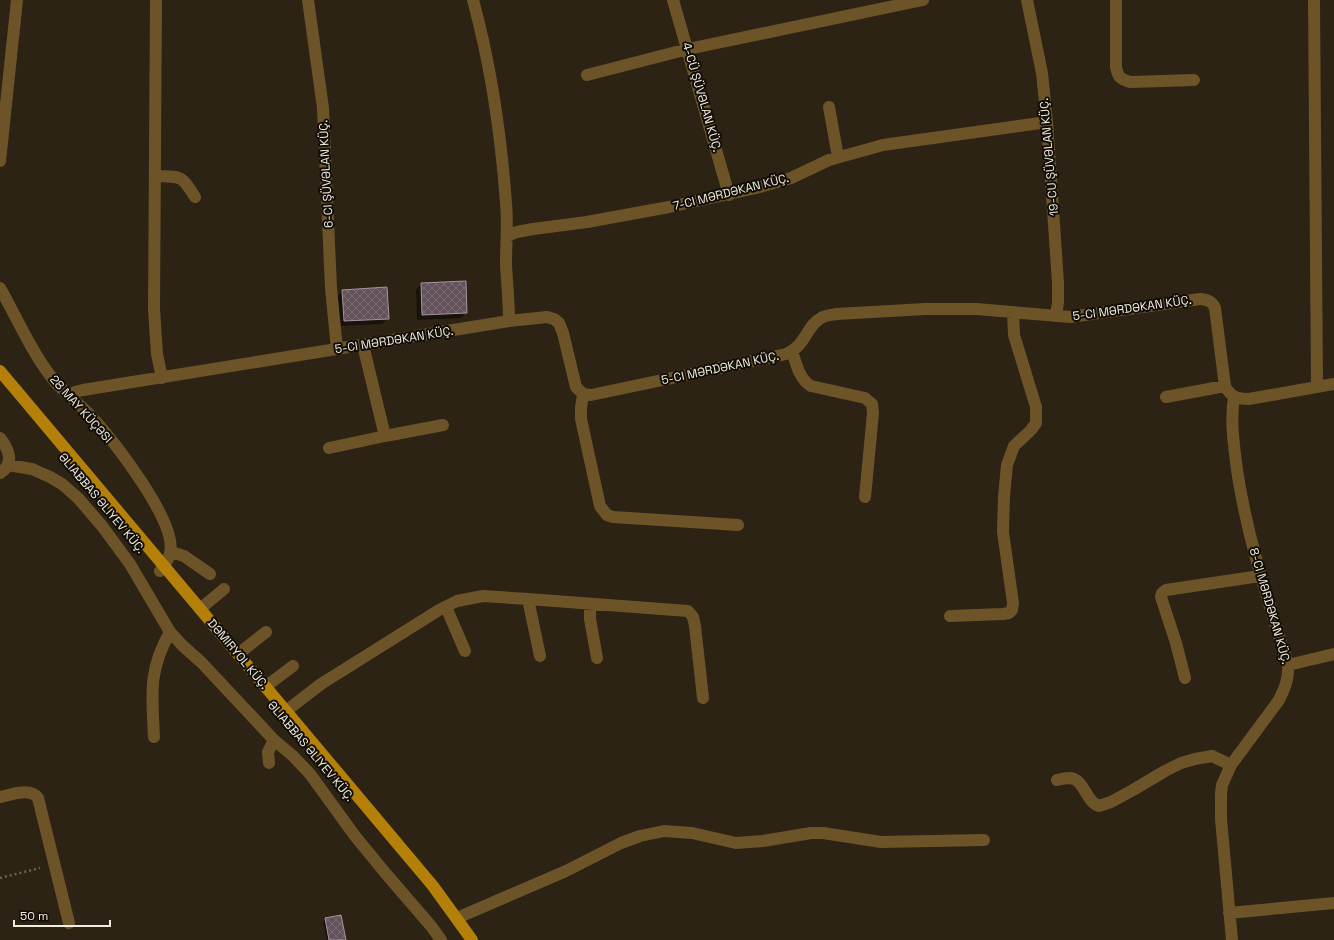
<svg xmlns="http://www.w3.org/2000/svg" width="1334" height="940" viewBox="0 0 1334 940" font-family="'Space Grotesk',sans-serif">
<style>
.shadow{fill:#0007}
.building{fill:url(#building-cross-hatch);stroke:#a7939f}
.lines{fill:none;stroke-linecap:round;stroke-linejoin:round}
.path{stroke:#6a6255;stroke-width:2.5;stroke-dasharray:2 3;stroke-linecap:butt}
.minor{stroke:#6d5428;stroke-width:12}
.major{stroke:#b5800a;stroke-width:12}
.labels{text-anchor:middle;stroke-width:4;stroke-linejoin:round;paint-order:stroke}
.street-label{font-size:12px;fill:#f2ece2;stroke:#110d07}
</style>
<defs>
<pattern id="building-cross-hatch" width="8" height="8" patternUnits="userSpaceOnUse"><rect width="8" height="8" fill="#63525c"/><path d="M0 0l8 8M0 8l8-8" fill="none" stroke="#7a6b73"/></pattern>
</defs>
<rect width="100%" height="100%" fill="#2c2314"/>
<path class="shadow" d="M421,284L466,312L461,318L417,320L416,290Z
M343,291L388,318L382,324L338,326L337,296Z
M326,919L345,940H327L323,922Z"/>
<path class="building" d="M466,281L467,313L422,315L421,283Z
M387,287L389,319L344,321L342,290Z
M341,915L346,940H329L325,918Z"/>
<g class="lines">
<path class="path" d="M0,878L40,868"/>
<path class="minor" d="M156,0L154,309L157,354L162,378
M308,0L323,108L331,288L337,349
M473,0C491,66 501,135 506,203C508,223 506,243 506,264C507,283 509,302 509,321
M673,0L729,195
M1027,0L1042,73L1047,122L1058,283V302L1056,316
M1116,0V67C1118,77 1120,79 1130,82L1194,80
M1314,0L1317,386
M587,75L688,49L923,0
M829,107L838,157
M0,161L17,0
M155,176C181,177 181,174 195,197
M507,236L517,232L533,229L587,222L669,207L756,188L791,178L829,160L883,145L1047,122
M0,288C17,318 31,351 52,378C63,392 78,403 91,416C112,439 178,522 170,553C169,559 164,566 160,571
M363,345L385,436
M792,351C796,363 799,379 811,386L865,398L872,404L873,413L865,497
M583,394L581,408V419L600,506L607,515L613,517L738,525
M69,396L75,392L83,390L509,321L547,317L554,319L559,323L563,333L576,387L583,394L591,395L786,354C807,345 806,326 821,318C826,315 832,315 837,314L925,309H976L1070,317L1200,299C1208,300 1212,301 1215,308L1225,386C1231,397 1237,399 1249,399L1334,384
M1166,397L1225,386
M0,438C9,449 15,464 0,473
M329,448L385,436L443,425
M8,465L32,469L50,477L62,484L78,498L102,526L130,564L170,632L183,646L202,663L274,740L293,756L310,774L355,836L387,875L431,926L441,940
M171,552L184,556L210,574
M528,599L540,656
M590,604V619L597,658
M446,607L465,651
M200,609L224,589
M950,616L1003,614L1009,613L1012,610L1013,603L1003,532L1004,496L1007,465L1014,446L1031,430L1036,423V407L1014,335L1013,312
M238,654L266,632
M1288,665L1334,654
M1185,678L1176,643L1161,597L1162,593L1166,590L1260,576
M265,687L293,666
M286,711L321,684L439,610L457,601L483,596L528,599L688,611L693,617L695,626L703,698
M154,737C152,694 148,671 170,632
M269,763L268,752L274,740
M1057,780C1061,779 1065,778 1070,778C1084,779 1086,802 1099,806L1111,802L1133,790L1165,771L1181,763L1195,759L1212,756L1231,765
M0,797C11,795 30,787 38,798L69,923
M1229,913L1334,903
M457,918L566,871L621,843L640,836L664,831L692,833L736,843L763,841L811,833H823L881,842L984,840
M1232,940L1221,819V794L1222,785L1231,765L1279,700C1285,688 1289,678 1288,665C1268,600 1247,537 1237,470C1234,445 1230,422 1234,397"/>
<path class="major" d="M0,371L433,886L472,940"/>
</g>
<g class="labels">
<g class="street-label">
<text transform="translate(702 97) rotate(74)" y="4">4-CÜ ŞÜVƏLAN KÜÇ.</text>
<text transform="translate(1049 157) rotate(-95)" y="4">19-CU ŞÜVƏLAN KÜÇ.</text>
<text transform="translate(326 174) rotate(-93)" y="4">6-CI ŞÜVƏLAN KÜÇ.</text>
<text transform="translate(731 192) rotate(-14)" y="4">7-CI MƏRDƏKAN KÜÇ.</text>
<text transform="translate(1132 308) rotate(-8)" y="4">5-CI MƏRDƏKAN KÜÇ.</text>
<text transform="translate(394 340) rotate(-9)" y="4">5-CI MƏRDƏKAN KÜÇ.</text>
<text transform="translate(720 368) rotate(-12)" y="4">5-CI MƏRDƏKAN KÜÇ.</text>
<text transform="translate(81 409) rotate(48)" y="4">28 MAY KÜÇƏSI</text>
<text transform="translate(102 503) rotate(50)" y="4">ƏLIABBAS ƏLIYEV KÜÇ.</text>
<text transform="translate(1270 606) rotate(74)" y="4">8-CI MƏRDƏKAN KÜÇ.</text>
<text transform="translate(238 654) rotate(50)" y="4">DƏMIRYOL KÜÇ.</text>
<text transform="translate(311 751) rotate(50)" y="4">ƏLIABBAS ƏLIYEV KÜÇ.</text>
</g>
</g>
<path d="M14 920v6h96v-6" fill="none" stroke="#f2ece2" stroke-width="2"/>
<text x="20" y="920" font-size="12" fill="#f2ece2" stroke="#110d07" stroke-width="3" paint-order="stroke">50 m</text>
</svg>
